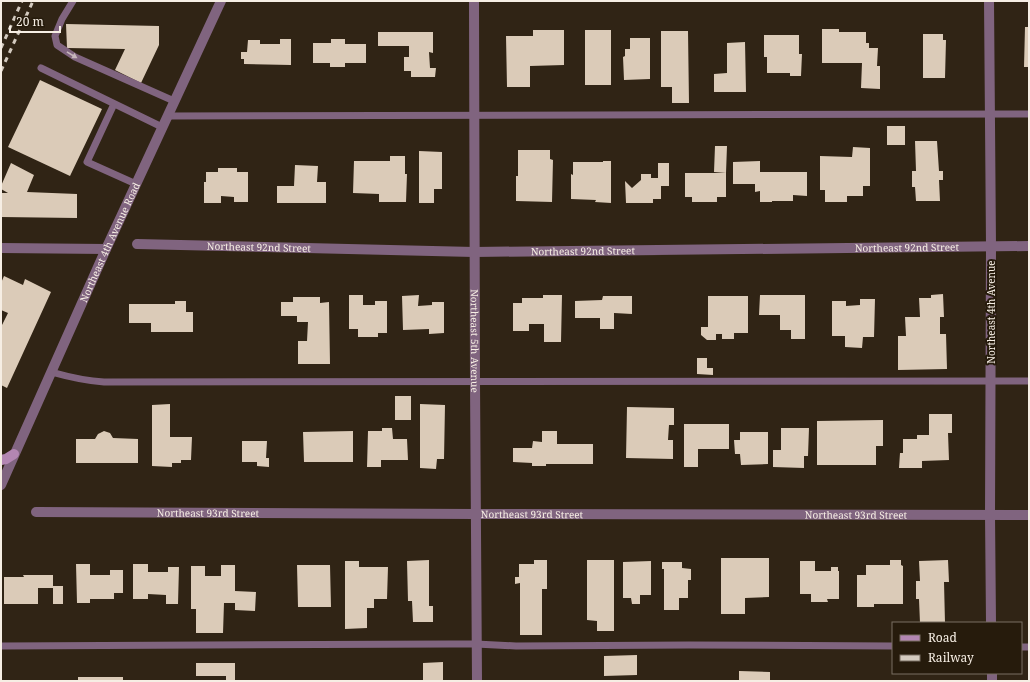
<svg xmlns="http://www.w3.org/2000/svg" width="1030" height="682" viewBox="0 0 1030 682" font-family="'Noto Serif',serif">
<style>
.building{fill:#dbcbb8}
.lines{fill:none;stroke-linecap:round;stroke-linejoin:round}
.service{stroke:#80647f;stroke-width:7}
.minor{stroke:#80647f;stroke-width:10}
.secondary{stroke:#b386b2;stroke-width:10}
.rail{stroke:#d4cbc0;stroke-width:3;stroke-dasharray:5 5;stroke-linecap:butt}
.oneway{fill:#c7b7bc}
.labels{text-anchor:middle;stroke-width:4;stroke-linejoin:round;paint-order:stroke}
.street-label{font-size:10px;fill:#f6eee4;stroke:#261b0c}
</style>
<rect width="100%" height="100%" fill="#302415"/>
<path class="building" d="M66,24L159,26V45L141,83L115,70L125,49L67,48Z
M1025,27H1029V67H1024Z
M822,29H839V32H866V43H869V48H878L877,66H880V89L861,88L862,63H822Z
M533,30H564V65L530,66V87H507L506,36H533Z
M585,30H611V85H585Z
M661,31H688L689,103H672V87H661Z
M378,32H433V53L429,52L430,68H436L435,77H411V71H404V57H409V46H378Z
M923,34H943V40H946L945,78H923Z
M764,35H799V54H802L801,76H790V73H767V57H764Z
M630,38H650V79L624,80L623,57L625,56V49H630Z
M280,39H291V65L244,64V59H241V52H247L248,40H260V44H280Z
M331,39H345V44H366V63H345V67H330V63H313V43H331Z
M745,42L746,92H714V74L727,73V43Z
M40,80L102,109L70,176L8,147Z
M887,126H905V145H887Z
M915,141H937L939,171H943V180H939L940,201H916L915,187H912V171H916Z
M715,146H727L726,173L714,172Z
M853,147L870,148V186H863V196H847V202H825V190H820V156L852,157Z
M518,150H550V159L553,160L552,202L516,201V176H518Z
M419,151L442,152V189H434V203H419Z
M390,156H405V174H407L406,202H379V194L353,193L354,161H390Z
M603,161H611V203L595,202L596,200L571,199V174L573,175V162H603Z
M760,161V172H807V196L793,195V201H772V202H760V191L755,192V184H733V162Z
M11,163L34,175L27,192L77,194V218L1,217V193H8L1,189V186Z
M658,163H669V186H661V199H653V203H626L625,181L632,188L641,180V174H651V178H658Z
M295,165L318,166L317,182H326V203H277V186H294Z
M218,168H237V172H248V202H234V197L221,196V203H204V182H206V172H218Z
M685,173H726V197H717V202H692V197H685Z
M4,276L23,285L25,279L51,292L7,388L1,385V327L8,313L1,310V283Z
M943,294L944,317H940V334H946L947,369L898,370V336H906L905,317H920L919,298H931V295Z
M349,295H363V305H375V301H387V333H378V337H358V329H349Z
M419,295L418,306L432,305V302H444V333L429,334V329L403,330L402,296Z
M543,295H562L561,342H544V324H529V331H513V303H522V298H543Z
M760,295H805V339H791V330H780V315H759Z
M603,296H632V314L614,313V329H600V318H575V301L602,300Z
M708,296H748V333H734V339H722V334H716V340H707L701,335V327H708Z
M293,297H320V303L329,302L330,364H298V341H307L308,322H297V316H281V302H293Z
M860,299H875L874,337H863L862,348L845,347V336H832V301H846V306L860,305Z
M175,301H186V312H193V332H151V323H129V304H175Z
M697,358H707V368H713V375L697,374Z
M395,396H411V420H395Z
M170,404V437H192L191,460H181V463H172V467L152,466V405Z
M420,404L445,405L444,459H437L436,469L420,468Z
M627,407L674,408V425H669L668,440H673V459L626,458Z
M929,414H952V433H948L949,460L922,461V468H899L900,453H903V439H917V435H929Z
M883,420V446H876V465H817V421Z
M684,424H729V449H698V467H684Z
M382,428H392L393,439H407L408,460H381V467H367L368,431H382Z
M781,428H809L808,456H804V468L773,467V450H781Z
M104,431L110,433L113,438L138,439V463H76V439H95L98,434Z
M353,431V462H304L303,432Z
M542,431H557V444H593V464H546V466H532V463L513,462V448H532L533,441L542,442Z
M740,432H768V464L741,465L740,454H735L734,440H740Z
M242,441H267L266,458H269V467L257,466V462H242Z
M721,558H769V597L745,598V614H721Z
M429,560V606H433V622H413L412,601H408L407,561Z
M534,560H547V589H542V635H520V583L515,584V577H519V564H534Z
M587,560H614V631H597V621L587,620Z
M890,560H901V565L903,566V604H874V607H857V575H866V565H890Z
M948,560L949,582H944L945,623H920L919,599H916V581H920L919,561Z
M345,561H359V567H388L387,599H374V608H367V628L345,629Z
M651,561V595H640V604H632L631,598H623V562Z
M800,561H815V571H831V567H838V571H839V599H827L828,602H811V594H800Z
M662,562H682V568L691,569V580H688V598H679V610H664V569H662Z
M76,564H90V575H110V570H123V593H114V599H90V603H77Z
M133,564H148V572H168V567H179L178,604H166V595L148,594V599H133Z
M221,565H235V591L256,592L255,611L235,610V603H224L223,633H196V609H191V566H205V576H221Z
M297,565H330L331,607H298Z
M23,575H53V586H63V604H53V588H38V604H4V577H24Z
M637,655V675L604,676V656Z
M443,662V681H423V663Z
M196,663H235V681H226V676H196Z
M739,671L770,672V681H739Z
M78,677H123V681H78Z"/>
<g class="lines">
<path class="service" d="M73,1L62,19L55,36L57,45L75,57L174,101
M41,68L162,127
M114,104L87,162L136,184
M168,116L1029,114
M51,372C69,377 85,381 104,382L1029,381
M1,646L450,644H476L516,646L689,645L893,646
M1021,647H1029"/>
<g class="minor">
<path id="s1" d="M474,1L475,382L477,681"/>
<path d="M989,1L991,246L990,515L991,623"/>
<path id="s2" d="M137,244L474,252L1029,246"/>
<path d="M1,248L106,249"/>
<path id="s3" d="M1,485L106,249L221,1"/>
<path id="s4" d="M36,512L475,514L1029,515"/>
<path d="M992,673V681"/>
</g>
<path class="secondary" d="M1,460L6,459L14,454"/>
<path class="rail" d="M1,48L22,1
M1,71L33,1"/>
</g>
<defs><path id="oneway-solid" d="M-6-.8H1V-3.2L6.5 0L1 3.2V.8H-6Z"/></defs>
<use class="oneway" href="#oneway-solid" transform="translate(72 55) rotate(31)"/>
<g class="labels">
<g class="street-label">
<text dy="4" stroke="none"><textPath href="#s3" startOffset="266">Northeast 4th Avenue Road</textPath></text>
<text dy="4" stroke="none"><textPath href="#s2" startOffset="122">Northeast 92nd Street</textPath></text>
<text dy="4" stroke="none"><textPath href="#s2" startOffset="770">Northeast 92nd Street</textPath></text>
<text dy="4" stroke="none"><textPath href="#s2" startOffset="446">Northeast 92nd Street</textPath></text>
<text transform="translate(991 312) rotate(-90)" y="4">Northeast 4th Avenue</text>
<text dy="4" stroke="none"><textPath href="#s1" startOffset="340">Northeast 5th Avenue</textPath></text>
<text dy="4" stroke="none"><textPath href="#s4" startOffset="172">Northeast 93rd Street</textPath></text>
<text dy="4" stroke="none"><textPath href="#s4" startOffset="496">Northeast 93rd Street</textPath></text>
<text dy="4" stroke="none"><textPath href="#s4" startOffset="820">Northeast 93rd Street</textPath></text>
</g>
</g>
<rect width="1030" height="682" fill="none" stroke="#f6eee4" stroke-width="4"/>
<rect x="892" y="622" width="130" height="52" fill="#261b0c" stroke="#796f62"/>
<rect x="900" y="635" width="20" height="6" fill="#b386b2" stroke="#796f62"/>
<text x="928" y="642" font-size="12" fill="#f6eee4">Road</text>
<rect x="900" y="655" width="20" height="6" fill="#d4cbc0" stroke="#796f62"/>
<text x="928" y="662" font-size="12" fill="#f6eee4">Railway</text>
<path d="M10 26v6h50v-6" fill="none" stroke="#f6eee4" stroke-width="2"/>
<text x="16" y="26" font-size="12" fill="#f6eee4" stroke="#261b0c" stroke-width="3" paint-order="stroke">20 m</text>
</svg>
